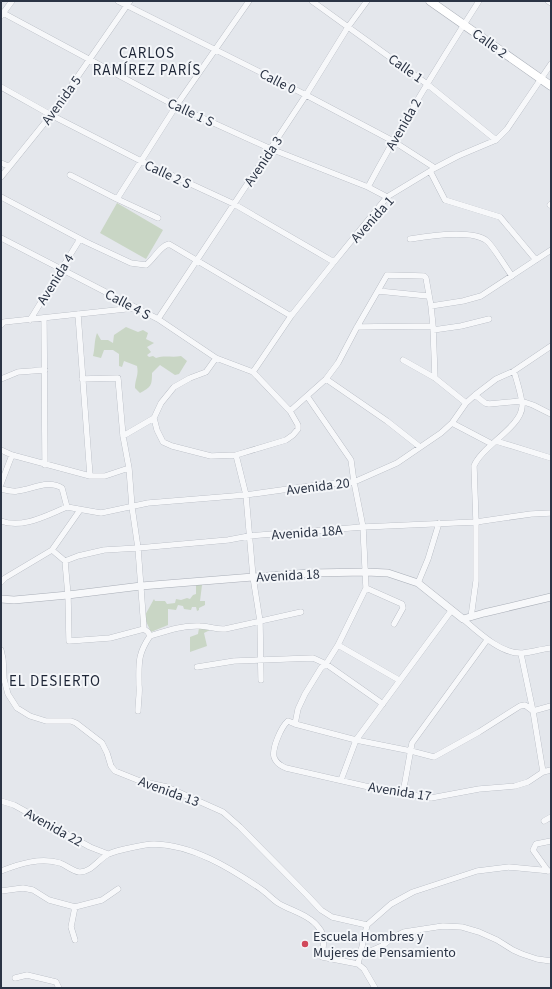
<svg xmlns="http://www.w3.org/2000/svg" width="552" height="989" viewBox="0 0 552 989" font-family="'Source Sans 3',sans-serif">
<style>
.green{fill:#c9d6c5}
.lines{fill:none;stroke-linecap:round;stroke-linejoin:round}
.minor-casing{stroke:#a9aeb7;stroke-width:6}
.tertiary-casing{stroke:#a9aeb7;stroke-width:8}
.secondary-casing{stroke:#a9aeb7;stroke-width:9}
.minor{stroke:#f7f8fa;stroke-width:5.5}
.tertiary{stroke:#f7f8fa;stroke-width:7}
.secondary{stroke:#fff;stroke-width:8}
.poi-dot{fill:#d1495b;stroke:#f4f6f9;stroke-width:1.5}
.labels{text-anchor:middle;stroke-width:4;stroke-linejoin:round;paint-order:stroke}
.street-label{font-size:14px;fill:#2b3445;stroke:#f4f6f9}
.poi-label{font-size:14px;fill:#2b3445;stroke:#f4f6f9;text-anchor:start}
.neighbourhood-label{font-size:15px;letter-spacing:1px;fill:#1d2536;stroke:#f4f6f9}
</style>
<rect width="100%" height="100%" fill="#e4e7ec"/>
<path class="green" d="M117,203L163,230L146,259L100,233Z
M126,327L138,332L143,330L148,333L146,339L154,343L147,347L151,352L147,355L149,357L153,356L156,358C165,355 172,358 181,356L187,361L179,374L175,375L160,365L152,373C152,386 151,387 140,393L135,388C135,379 139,375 137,366L124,361L122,367L119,366V354L113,350H104L101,358L93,356C95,349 94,341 97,333L101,340H108L113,343L114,335Z
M196,585H202L200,601H205V605L199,608V610L197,611L196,607H192L191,610L184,609L183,606L178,605L176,610L168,609V625L151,632L144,617L154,599L155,601H165L167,604L175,603L176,599L181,600L187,598L190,599L193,595L196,594Z
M199,628L210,630L204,633L207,646L190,652V637L198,634Z"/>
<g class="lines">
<g class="minor-casing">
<path id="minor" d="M118,1L306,95L393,141L435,168
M312,1L427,84L496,140
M548,1L551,3
M1,12L176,106L271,149L368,187L387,197
M1,16L12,1
M1,87L51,115L141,161L234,204L334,262
M1,163L8,166
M430,171L445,200L500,217L536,260
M70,175L117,199L158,218
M1,177L51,115L130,1
M368,187C402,123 440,62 479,1
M1,197L86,242L131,263L146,265C154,259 160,246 169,244L291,316
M117,199L176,106L249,1
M550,205L551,204
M1,238L158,319L216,358L253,372L290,411L298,425V429L293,435L286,440L236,455L211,456L172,446L163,442L157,430L154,418
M410,239C428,236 472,229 487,241C493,246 506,268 512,276
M378,291L428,296
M431,306L463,301L481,296L551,250
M78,314L90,476
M44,318L45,465
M158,319L306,95L348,27L367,1
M30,320L80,239
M1,325L4,322L135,308
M357,327L433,326
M433,330L461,326L489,319
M403,360L435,378L466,403
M253,372L291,316L334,262L387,197L435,168L458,156L496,140L507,129L551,64
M1,379L18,372L45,370
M82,379L118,378L123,436L129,468L132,507L138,548L144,629L148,632L150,636C137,655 139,664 139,685C140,694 138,703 138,711
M326,379L387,421L420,447
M475,395L485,403L489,404L521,401L533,405L551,414
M307,396L351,460L354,482L363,527L366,588L338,645L326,664L321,668L305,694L298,709L295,724L288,721C281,727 272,748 274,757C276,763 281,766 286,768L391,792L431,798L479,789L515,786L528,782L543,772L551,770
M290,411L326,379L338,363L357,327L387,275L424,276L426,278L431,306L433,326L435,378
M452,423L492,444
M123,436L154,418L161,403L174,387L190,378L206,372L216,358
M496,441L551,458
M1,450L12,455L90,476H105L129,468
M236,455L246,495L253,577L260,621L261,680
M1,484L12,455
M1,489C6,490 12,492 17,491C31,490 48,479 62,488L67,507
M67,507L101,513L148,503L246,495L317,485L354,482L397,463L441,433L452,423L466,403L475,395L496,379L514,371L551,346
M1,521C23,529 47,515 67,507
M52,550L65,561L68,595L69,641L110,638L144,629
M65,561L78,556L104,550L138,548L228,540L249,536L363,527L476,522L531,514L551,513
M1,582L5,578L52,550L80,510
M418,583L428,559L439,523
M366,588L402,604L403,608L394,624
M471,617L476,581V522L474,466C481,447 521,427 522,407C523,399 516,379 514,371
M463,619C478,632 502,655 523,653C532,652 542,649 551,648
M150,636C166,631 183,625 200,626C209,626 217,630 225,629L301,612
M338,645L399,680
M1,650L3,659L4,679L8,694L17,708L30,716L46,721H71L76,723L102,743L107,753L111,766L115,771L140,781L167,787L223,812L240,827L307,895L321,910L332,917L367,925
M521,654L533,711L543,772
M197,667L234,661L313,658L326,664L383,704
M533,711L551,706
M295,724L356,740L411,751L434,757L479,732L520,706L525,705L533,711
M341,780L356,740L451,611
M403,793L412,743L487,640
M1,801L14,805L90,847L108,854
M544,821L551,817
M1,871C19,864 40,857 60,863C66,865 72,871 79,872C90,873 98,860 107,855C112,851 147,844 154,844C193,845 230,868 261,889C267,893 272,899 278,903C291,911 310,915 319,928C326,936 323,947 322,957L358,964
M548,871L533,850L536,844L551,841
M1,891L23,888L33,890L49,900L75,907L102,900L118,889
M75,940L71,927L75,907
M361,955L382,946L392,938L404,932L443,926L462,927L479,932L497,940L513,950L522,954L537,959L551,961
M15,978L27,975L56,982L59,988
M375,988L364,969L358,964L367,925L391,904L413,892L477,871L509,867L551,871"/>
</g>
<g class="tertiary-casing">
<path id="tertiary" d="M1,599L14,600L68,595L141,586L253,577L311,573L366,572L388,573L418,583L463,619L484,613L551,597"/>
</g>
<g class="secondary-casing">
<path id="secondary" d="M430,1L551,86"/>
</g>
<use href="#minor" class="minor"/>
<use href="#tertiary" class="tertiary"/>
<use href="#secondary" class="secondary"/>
</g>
<circle class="poi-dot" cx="305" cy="944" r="4"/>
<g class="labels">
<g class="street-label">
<text transform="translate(490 43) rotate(36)" y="5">Calle 2</text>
<text transform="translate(406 68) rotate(35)" y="5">Calle 1</text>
<text transform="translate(278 81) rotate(27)" y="5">Calle 0</text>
<text transform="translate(61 100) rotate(-54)" y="5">Avenida 5</text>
<text transform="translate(191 112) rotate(25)" y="5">Calle 1 S</text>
<text transform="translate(403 124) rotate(-60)" y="5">Avenida 2</text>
<text transform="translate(263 161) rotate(-56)" y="5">Avenida 3</text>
<text transform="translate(168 174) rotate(25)" y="5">Calle 2 S</text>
<text transform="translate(372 219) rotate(-48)" y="5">Avenida 1</text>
<text transform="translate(55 279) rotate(-58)" y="5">Avenida 4</text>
<text transform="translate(128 304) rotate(28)" y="5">Calle 4 S</text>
<text transform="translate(318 486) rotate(-7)" y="5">Avenida 20</text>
<text transform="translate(307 532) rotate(-4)" y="5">Avenida 18A</text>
<text transform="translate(288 575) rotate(-3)" y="5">Avenida 18</text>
<text transform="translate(169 791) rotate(20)" y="5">Avenida 13</text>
<text transform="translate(400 791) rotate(9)" y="5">Avenida 17</text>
<text transform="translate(54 827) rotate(29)" y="5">Avenida 22</text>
</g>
<g class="poi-label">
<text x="313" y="941">Escuela Hombres y<tspan x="313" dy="16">Mujeres de Pensamiento</tspan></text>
</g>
<g class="neighbourhood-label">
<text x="147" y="58">CARLOS<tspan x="147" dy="17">RAMÍREZ PARÍS</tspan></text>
<text x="55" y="686">EL DESIERTO</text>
</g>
</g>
<rect width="552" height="989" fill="none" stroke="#2b3445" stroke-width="4"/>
</svg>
